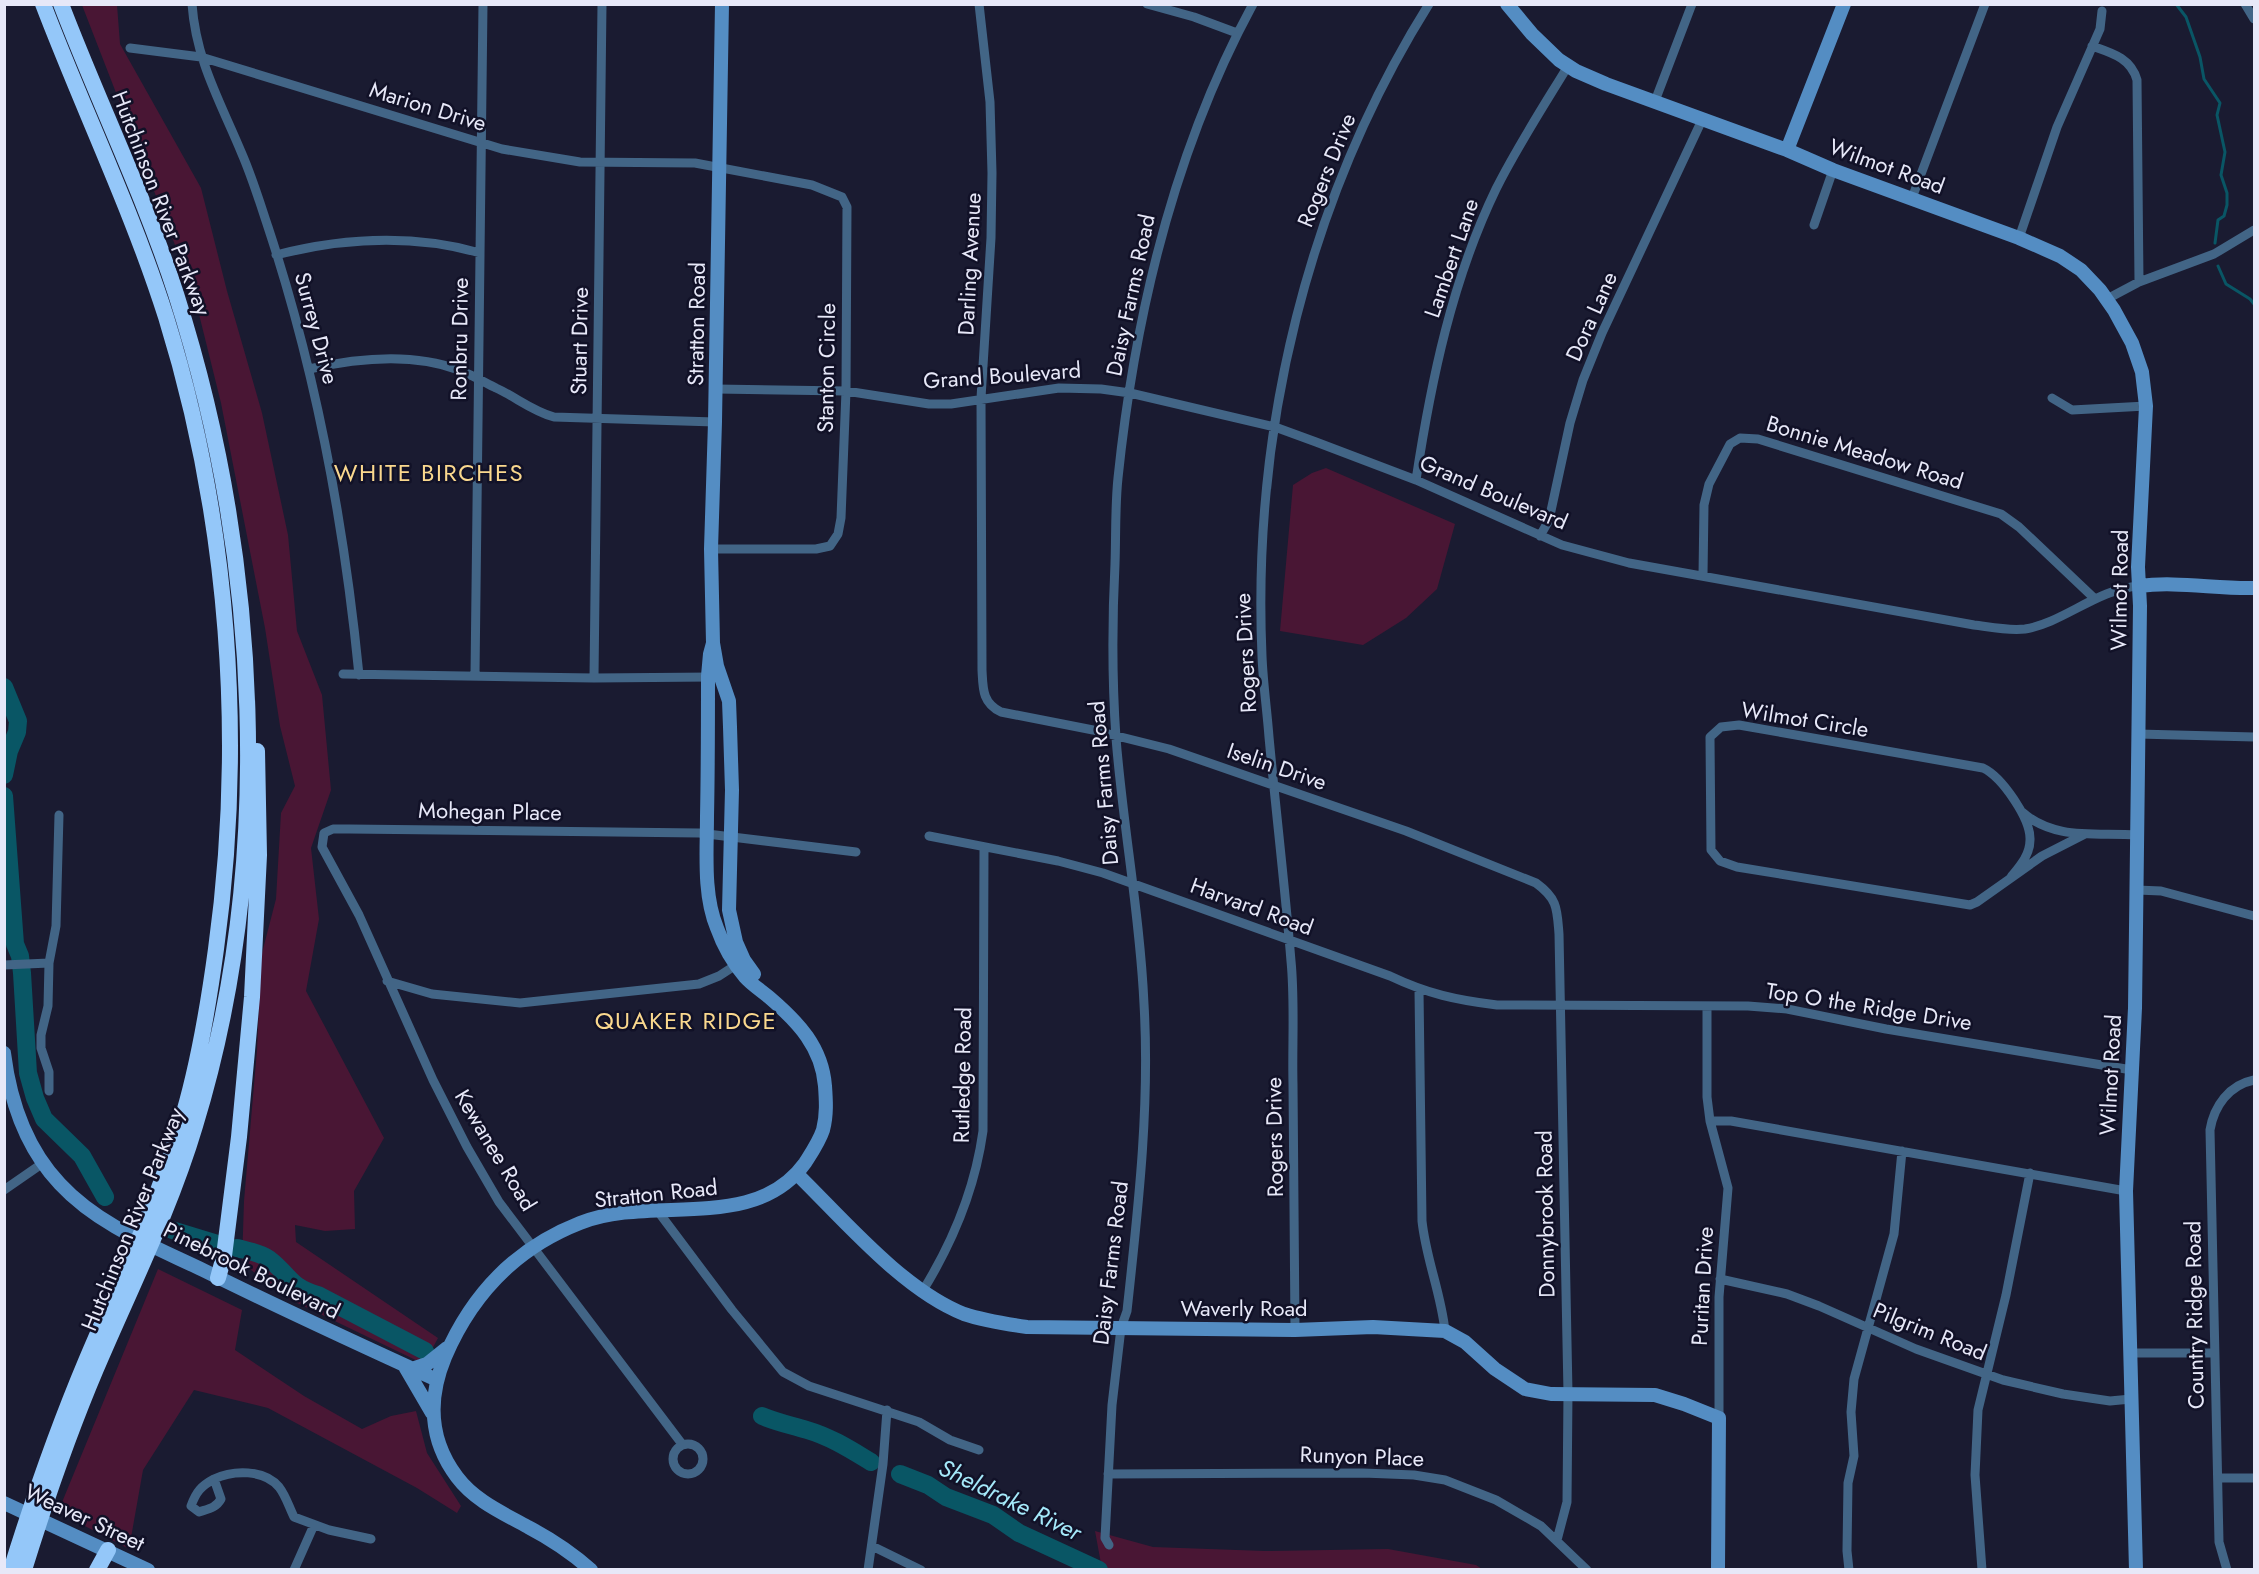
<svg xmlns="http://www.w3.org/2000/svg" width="2259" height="1574" viewBox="0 0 2259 1574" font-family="Jost,sans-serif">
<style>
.green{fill:#491634}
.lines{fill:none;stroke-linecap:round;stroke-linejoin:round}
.stream{stroke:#095665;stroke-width:3}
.river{stroke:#095665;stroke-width:18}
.street{stroke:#426586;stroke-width:9}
.secondary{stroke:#548dc3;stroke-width:14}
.highway{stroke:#94c7f9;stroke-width:16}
.labels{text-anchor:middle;stroke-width:5;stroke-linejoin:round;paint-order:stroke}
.street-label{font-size:22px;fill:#e7e8f8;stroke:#111127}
.neighbourhood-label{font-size:24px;letter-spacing:1.5px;fill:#fad88e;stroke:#111127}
.water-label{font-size:24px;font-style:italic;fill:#a5e9fa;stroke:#111127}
</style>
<rect width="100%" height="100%" fill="#1a1b31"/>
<path class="green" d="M82,5H117L120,44L201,188L227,291L262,413L288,535L297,631L322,695L331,790L311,848L319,919L306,991L384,1138L354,1191L355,1229L325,1231L295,1225L296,1242L438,1338L424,1364L289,1299L242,1263L244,1201L257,1050L261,957L276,899L281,813L295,786L280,726L265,628L221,403L194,294Z
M1326,468L1455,524L1437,589L1406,618L1363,645L1280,631L1293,485L1312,473Z
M158,1269L242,1310L235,1350L304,1396L362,1429L391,1416L416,1411L427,1453L461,1506L457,1513L417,1488L268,1408L194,1390L143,1470L129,1549L58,1512Z
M1095,1531L1153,1547L1265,1551L1388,1549L1476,1565L1482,1569H1102Z"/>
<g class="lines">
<path class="stream" d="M2176,4L2186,17L2200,57L2204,79L2220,103L2217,115L2225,152L2221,175L2227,193V205L2224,216L2218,220L2215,243
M2218,266L2226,284L2250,299L2254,304"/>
<path class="river" d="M4,687L18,721L17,732L9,751L4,775
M4,796L15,944L20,956L22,973L28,1073L35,1098L44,1119L82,1156L105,1197
M172,1230L218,1244
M237,1248C248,1251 259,1252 269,1259C291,1276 288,1286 318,1295L425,1351
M762,1416C779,1423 791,1425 807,1430C831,1437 851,1450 871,1462
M900,1474L928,1485L946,1497L993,1515L1019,1533L1099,1570"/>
<path class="street" d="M192,4C196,61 221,103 242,154C252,177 260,203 268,227C316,372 344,522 359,675
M979,4L990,102L992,173L991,238L981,398L982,670C983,688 982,703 1001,712L1093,730L1169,749L1406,831L1536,883C1558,899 1557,909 1559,934L1568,1393L1567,1502L1557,1540
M1147,4L1194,17L1237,33
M2245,4L2254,19
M2092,46C2112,53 2131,58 2137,80L2139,282
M130,48L201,57L502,149L580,162L695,163L812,185L842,197L847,207L846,391L841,518L838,534L830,546L816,549H711
M1655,101L1692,4
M1912,198L1985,4
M1814,225L1833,170
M2019,238L2057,127L2100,29L2102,11
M276,255C343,238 413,234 480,253
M2107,299L2139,282L2214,254L2254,230
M309,369C357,358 412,352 459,370C472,375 484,382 496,388C516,397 532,411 554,417L715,422
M716,389L846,391L929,404H951L1059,388L1101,389L1130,393L1275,427L1316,442L1416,480L1562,545L1629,563L1974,625C1990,627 2008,631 2025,629C2063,623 2097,589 2139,586
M2052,398L2072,410L2146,406
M1416,480C1431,381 1452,280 1496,189C1517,147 1543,107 1568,66
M1540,536L1549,520L1570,423L1583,380L1602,333L1702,120
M1703,576L1704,505L1709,484L1730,444L1740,438L1758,439L2001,514L2019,527L2095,599
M343,674L594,678L712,677
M475,675L483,4
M594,678L602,4
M2138,734L2254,737
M2022,812C2055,841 2097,832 2137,835
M929,836L1058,861L1103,873L1390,976C1428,994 1456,1000 1497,1005L1748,1006L1787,1009L1886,1029L2132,1070
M2011,877C2020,866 2030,855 2030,840C2031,819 2002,777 1983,768L1739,725L1721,727L1710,737L1711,850L1720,861L1737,867L1970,905L1977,902L2042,856L2085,834
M2137,890L2161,891L2254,916
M4,965L49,963
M387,981L432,994L520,1003L699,984L719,976L739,963
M1419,990L1422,1221C1426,1259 1441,1293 1445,1331
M1707,1007V1097L1710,1121L1728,1188L1719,1297V1418
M49,1091V1072L41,1048V1035L48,1006L49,963L56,926L59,815
M1710,1121H1731L2126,1191
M4,1190L43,1163
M657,1210L732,1310L783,1372L809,1386L919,1422L950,1440L979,1450
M1720,1279L1787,1294L1819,1306L1916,1349L2003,1380L2063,1394L2110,1401L2131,1399
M922,1292C953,1242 975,1189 983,1131L984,847
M1295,1330C1294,1248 1293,1166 1293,1084C1292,1044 1295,1002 1291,961C1285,887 1276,812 1269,737C1267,710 1263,683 1262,656C1252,429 1308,197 1429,4
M2129,1353H2213
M673 1459a15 15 0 1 1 30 0a15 15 0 1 1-30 0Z
M682,1444L499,1202L467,1147L433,1080L359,915L322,847L324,833L333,829H349L699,833L856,852
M1108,1474L1363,1473L1414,1475L1445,1480L1496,1500L1541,1526L1587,1570
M2218,1478H2254
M214,1479C233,1470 264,1469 279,1487C286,1496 289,1507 294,1517L329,1530L371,1539
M214,1479L221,1499C216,1508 208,1509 199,1512L191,1506C196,1492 201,1486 214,1479Z
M1109,1545L1105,1538L1112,1405L1121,1328L1127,1311C1138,1209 1150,1107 1144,1004C1140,915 1123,827 1116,738C1112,680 1112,623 1115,564C1116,536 1115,506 1118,478C1135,314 1174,150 1253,4
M872,1546L921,1570
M294,1570L314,1525
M868,1570L883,1464L887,1410
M1849,1570L1847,1551L1848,1483L1854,1456L1851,1412L1854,1379L1894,1234L1902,1151
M1982,1570L1975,1475L1978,1410L2006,1295L2030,1173
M2227,1570L2219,1542L2210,1130C2214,1106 2229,1085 2254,1080"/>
<path class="secondary" d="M722,4L715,422L711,549L713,643L717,666L729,701L730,727L732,790L729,910L736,942L744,960L754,974
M1507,4L1532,34L1559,60L1576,71L1606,84L1787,150L1833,170L2019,238L2060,256L2081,270L2100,290L2114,310L2132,343L2142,372L2146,406L2138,567L2140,606L2135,1008L2126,1191L2136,1570
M1787,150L1844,4
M2139,586C2177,581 2216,589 2254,588
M4,1053C10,1101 26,1148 60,1184C98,1225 153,1246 203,1270C280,1308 358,1344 437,1380
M797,1174C844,1220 903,1290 964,1314C985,1321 1006,1324 1027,1327L1295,1330L1373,1327L1445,1331L1465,1342L1495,1369L1525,1389L1551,1394L1655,1395L1684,1404L1719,1418L1718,1570
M404,1365L432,1413
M412,1369L427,1364L447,1348
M4,1503L148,1570
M591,1570C572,1553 551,1539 528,1527C503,1513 475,1501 457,1477C429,1440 428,1398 445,1357C472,1294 516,1248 580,1223C652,1194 754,1234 805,1163C812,1152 819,1142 823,1130C827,1115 826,1100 825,1086C822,1047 798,1022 770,998C762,991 752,985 745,977C734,964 723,945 717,928C703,895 707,851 707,816C708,769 708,723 708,676L710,654L713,643"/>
<path class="highway" d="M218,1278L224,1256L239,1137L252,997L259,855L257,751
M11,1570C33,1499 57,1430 86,1361C119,1283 156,1207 180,1126C198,1069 208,1008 216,949C245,739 229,520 166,317C132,210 83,109 43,4
M24,1570C45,1502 68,1435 96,1369C130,1289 170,1210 195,1126C276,861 260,557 176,294C144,195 98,101 61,4
M97,1570L108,1550"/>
</g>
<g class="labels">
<g class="street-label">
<text transform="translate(428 106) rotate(17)" y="8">Marion Drive</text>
<text transform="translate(1887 166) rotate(20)" y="8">Wilmot Road</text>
<text transform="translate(1326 170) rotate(-68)" y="8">Rogers Drive</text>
<text transform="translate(162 203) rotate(69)" y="8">Hutchinson River Parkway</text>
<text transform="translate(1451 258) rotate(-71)" y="8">Lambert Lane</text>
<text transform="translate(969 264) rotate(-87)" y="8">Darling Avenue</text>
<text transform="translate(1130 295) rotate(-78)" y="8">Daisy Farms Road</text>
<text transform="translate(1591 316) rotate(-66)" y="8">Dora Lane</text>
<text transform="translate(696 324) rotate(-89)" y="8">Stratton Road</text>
<text transform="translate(317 328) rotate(75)" y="8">Surrey Drive</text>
<text transform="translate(459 339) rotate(-89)" y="8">Ronbru Drive</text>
<text transform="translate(579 341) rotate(-89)" y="8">Stuart Drive</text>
<text transform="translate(826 368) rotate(-89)" y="8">Stanton Circle</text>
<text transform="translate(1002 375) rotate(-4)" y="8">Grand Boulevard</text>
<text transform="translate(1865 452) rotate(17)" y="8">Bonnie Meadow Road</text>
<text transform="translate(1494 492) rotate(23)" y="8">Grand Boulevard</text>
<text transform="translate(2119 590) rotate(-89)" y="8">Wilmot Road</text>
<text transform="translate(1245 653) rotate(-93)" y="8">Rogers Drive</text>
<text transform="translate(1805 719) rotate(9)" y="8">Wilmot Circle</text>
<text transform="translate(1277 766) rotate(19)" y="8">Iselin Drive</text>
<text transform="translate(1103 783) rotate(-95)" y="8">Daisy Farms Road</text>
<text transform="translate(490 811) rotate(1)" y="8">Mohegan Place</text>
<text transform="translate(1252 906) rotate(20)" y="8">Harvard Road</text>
<text transform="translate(1869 1006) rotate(9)" y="8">Top O the Ridge Drive</text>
<text transform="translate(962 1075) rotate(-89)" y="8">Rutledge Road</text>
<text transform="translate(2110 1075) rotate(-87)" y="8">Wilmot Road</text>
<text transform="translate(1274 1137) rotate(-91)" y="8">Rogers Drive</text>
<text transform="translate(496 1150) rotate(59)" y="8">Kewanee Road</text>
<text transform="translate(656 1193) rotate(-6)" y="8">Stratton Road</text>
<text transform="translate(1545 1214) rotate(-91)" y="8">Donnybrook Road</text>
<text transform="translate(132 1219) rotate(-68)" y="8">Hutchinson River Parkway</text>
<text transform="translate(1110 1263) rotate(-83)" y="8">Daisy Farms Road</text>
<text transform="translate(252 1270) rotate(26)" y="8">Pinebrook Boulevard</text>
<text transform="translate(1702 1286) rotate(-87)" y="8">Puritan Drive</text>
<text x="1244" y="1316">Waverly Road</text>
<text transform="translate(2194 1315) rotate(-91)" y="8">Country Ridge Road</text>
<text transform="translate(1930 1331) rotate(22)" y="8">Pilgrim Road</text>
<text transform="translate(1362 1456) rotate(2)" y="8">Runyon Place</text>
<text transform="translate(85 1517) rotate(25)" y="8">Weaver Street</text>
</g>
<g class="neighbourhood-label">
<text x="429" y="481">WHITE BIRCHES</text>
<text x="686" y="1029">QUAKER RIDGE</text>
</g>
<g class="water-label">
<text transform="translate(1010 1500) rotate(26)" y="8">Sheldrake River</text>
</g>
</g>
<rect width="2259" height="1574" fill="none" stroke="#e7e8f8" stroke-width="12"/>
</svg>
